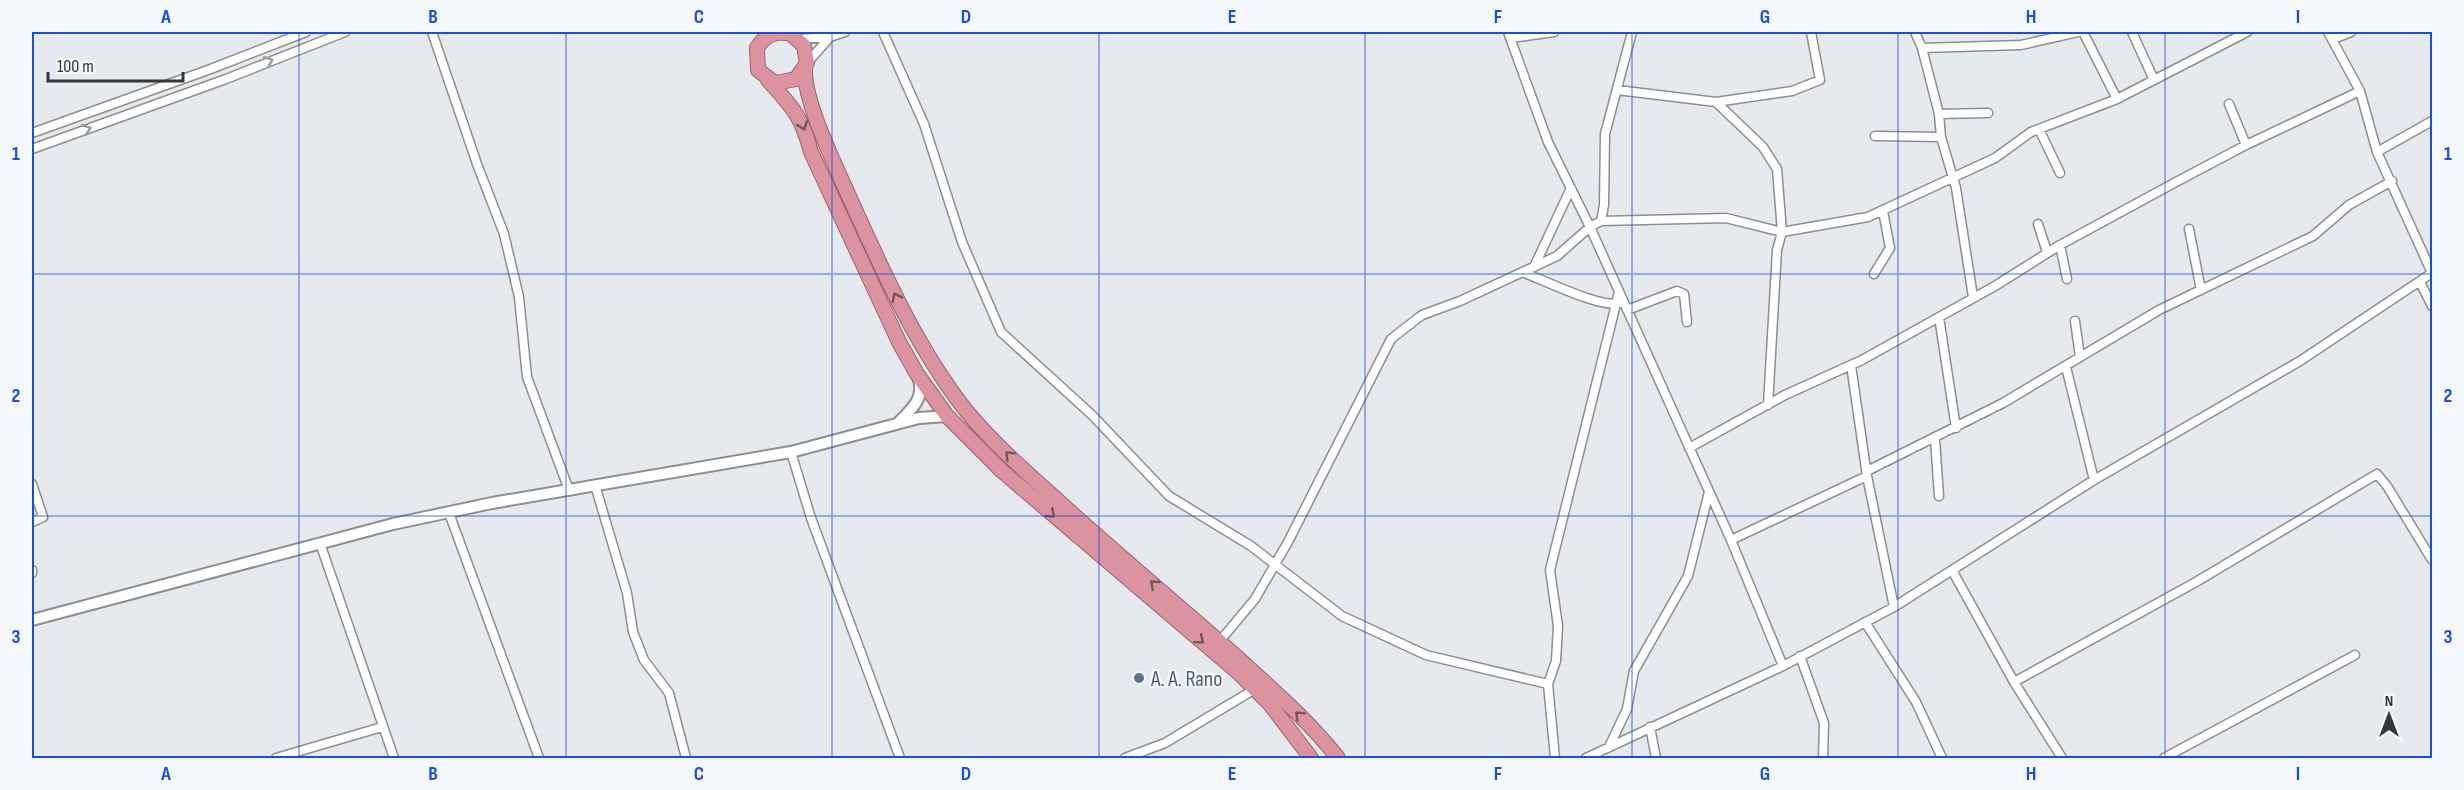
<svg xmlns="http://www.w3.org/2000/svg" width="2464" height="790" viewBox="0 0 2464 790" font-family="'Sofia Sans Condensed',sans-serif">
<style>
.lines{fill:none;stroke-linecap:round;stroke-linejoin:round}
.minor-casing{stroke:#8b8f92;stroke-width:11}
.tertiary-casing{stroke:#8b8f92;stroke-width:14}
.trunk-casing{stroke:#9c616c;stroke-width:16}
.minor{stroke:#fff;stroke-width:8}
.tertiary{stroke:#fff;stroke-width:10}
.trunk{stroke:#dc93a0;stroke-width:14}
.oneway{stroke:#9a9a9b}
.oneway2{stroke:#6f575c}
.grid{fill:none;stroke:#1d4ed8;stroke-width:1.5;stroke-opacity:0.55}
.service-dot{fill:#5c6f8a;stroke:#f4f8fb;stroke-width:2}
.labels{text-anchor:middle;stroke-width:4.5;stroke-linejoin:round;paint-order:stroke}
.service-label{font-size:22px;fill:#4e5e75;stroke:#f4f8fb;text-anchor:start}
.neatline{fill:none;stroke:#1d4ed8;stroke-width:2}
.grid-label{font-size:20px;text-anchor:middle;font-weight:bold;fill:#1d4ed8}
</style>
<rect width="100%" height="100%" fill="#e6eaee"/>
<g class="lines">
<g class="minor-casing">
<path id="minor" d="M432,32L477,164L504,234L519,297L527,377L569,490
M883,32L924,124L962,242L1001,332L1092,415L1169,496L1251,546L1342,616L1426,655L1548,684
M1508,32L1548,142L1590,227L1731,540L1783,666
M1915,32L1922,48L1939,114L1941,137L1956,188L1973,297
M2083,32L2117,99
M2132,32L2154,80
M2328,32L2360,91L2377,152L2432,273
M1511,38L1554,32
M798,39L830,37L845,32
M2333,39L2351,32
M1922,48L2021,45L2078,32
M807,63L830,37
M1617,90L1716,102L1792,91L1820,80L1811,32
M1716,102L1763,147L1777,169L1782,232L1777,250L1768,405
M2229,104L2246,145
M1939,114L1988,113
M2039,129L2060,173
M32,133L208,70L306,32
M1875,136L1941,137
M32,149L226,79L345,32
M2377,152L2432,121
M1601,221L1604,205L1605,134L1632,32
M2038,224L2047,252
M2189,229L2201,290
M2060,245L2067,279
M1534,267L1571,188
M1522,272C1544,280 1601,309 1621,303
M1874,274L1890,248L1883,211
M2420,282L2432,306
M1627,310L1677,291L1684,294L1687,322
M1939,317L1956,428
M2075,321L2080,357
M1851,365L1867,476L1894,607
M2066,367L2094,480
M1935,439L1939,496
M1689,448L1785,395L1862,360L1995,286L2060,245L2176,182L2246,145L2360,91
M791,452L811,518L900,758
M1867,471L2003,403L2159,310L2313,236L2349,205L2392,181
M32,484L43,517L32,522
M595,485L627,593L633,632L644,660L669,693L686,758
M449,513L539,758
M1731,540L1867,476
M320,543L394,758
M32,570V573
M1953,572L2014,682L2196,582L2377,474L2387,486L2432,560
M1865,622L1916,702L1942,758
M1219,642L1255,599L1288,542L1391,339L1422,315L1460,301L1557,256L1590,227L1601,221L1726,218L1782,232L1868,217L1995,158L2031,132L2117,99L2247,32
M1800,656L1824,723L1823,758
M2014,682L2062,758
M1650,727L1656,758
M1609,747L1627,709L1634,671L1688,576L1709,492
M276,758L382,727
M1125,758L1165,743L1255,689
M1555,758L1548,684L1556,661L1558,626L1550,570L1619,292
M1586,758L1783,666L1894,607L2094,480L2300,361L2432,273
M2164,758L2355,655"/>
</g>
<g class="tertiary-casing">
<path id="tertiary" d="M899,422C912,409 926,397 918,377
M32,620L393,524L492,503L791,452L919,418L947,416"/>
</g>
<g class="trunk-casing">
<path id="trunk" d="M789,32L804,46L807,63L796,79L775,83L758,70L757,48C765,35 776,30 791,34
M805,68C803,101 838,171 852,203C885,276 918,350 968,413C994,444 1025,471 1055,498C1115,553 1178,605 1239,659C1274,691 1309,721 1338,758
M768,80C793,108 801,115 811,152L899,342L917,374L947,416L1002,471L1240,674L1269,703L1311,758"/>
</g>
<use href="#minor" class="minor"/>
<use href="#tertiary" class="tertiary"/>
<use href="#trunk" class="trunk"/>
</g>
<defs><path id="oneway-chevron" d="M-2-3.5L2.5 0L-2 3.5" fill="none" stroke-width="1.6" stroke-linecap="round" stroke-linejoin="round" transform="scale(1.5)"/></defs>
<g class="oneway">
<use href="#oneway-chevron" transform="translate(269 61) rotate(-22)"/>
<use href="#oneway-chevron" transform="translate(87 129) rotate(-19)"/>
</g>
<g class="oneway2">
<use href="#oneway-chevron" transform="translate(803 126) rotate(69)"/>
<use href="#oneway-chevron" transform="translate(896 297) rotate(-116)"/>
<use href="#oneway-chevron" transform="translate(1009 455) rotate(-135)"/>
<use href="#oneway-chevron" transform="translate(1051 514) rotate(41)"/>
<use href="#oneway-chevron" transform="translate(1154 584) rotate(-139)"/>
<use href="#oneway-chevron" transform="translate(1200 640) rotate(40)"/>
<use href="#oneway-chevron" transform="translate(1299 715) rotate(-135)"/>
</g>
<path class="grid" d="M299,32V758M566,32V758M832,32V758M1099,32V758M1365,32V758M1632,32V758M1898,32V758M2165,32V758M32,274H2432M32,516H2432"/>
<circle class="service-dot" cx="1139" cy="678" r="6"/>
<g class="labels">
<g class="service-label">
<text x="1151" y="686">A. A. Rano</text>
</g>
</g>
<rect width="2464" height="790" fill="none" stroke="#f4f8fb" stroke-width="66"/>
<g transform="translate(2389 715)" stroke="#f4f8fb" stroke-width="4.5" paint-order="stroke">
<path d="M0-4.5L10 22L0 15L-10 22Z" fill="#353637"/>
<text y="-9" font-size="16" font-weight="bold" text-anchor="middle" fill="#353637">N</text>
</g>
<path d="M48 72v9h135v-9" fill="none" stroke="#353637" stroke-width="3"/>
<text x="57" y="72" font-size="18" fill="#353637" stroke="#f4f8fb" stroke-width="4.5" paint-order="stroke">100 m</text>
<rect x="33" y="33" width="2398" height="724" class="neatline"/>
<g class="grid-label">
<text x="166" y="23">A</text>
<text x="433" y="23">B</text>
<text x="699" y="23">C</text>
<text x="966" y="23">D</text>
<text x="1232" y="23">E</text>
<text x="1498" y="23">F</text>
<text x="1765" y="23">G</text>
<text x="2031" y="23">H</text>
<text x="2298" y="23">I</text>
<text x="16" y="160">1</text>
<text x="2448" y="160">1</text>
<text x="16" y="402">2</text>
<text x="2448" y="402">2</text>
<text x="16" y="643">3</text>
<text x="2448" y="643">3</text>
<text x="166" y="780">A</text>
<text x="433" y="780">B</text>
<text x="699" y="780">C</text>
<text x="966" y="780">D</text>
<text x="1232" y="780">E</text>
<text x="1498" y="780">F</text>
<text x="1765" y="780">G</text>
<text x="2031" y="780">H</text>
<text x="2298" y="780">I</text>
</g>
</svg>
